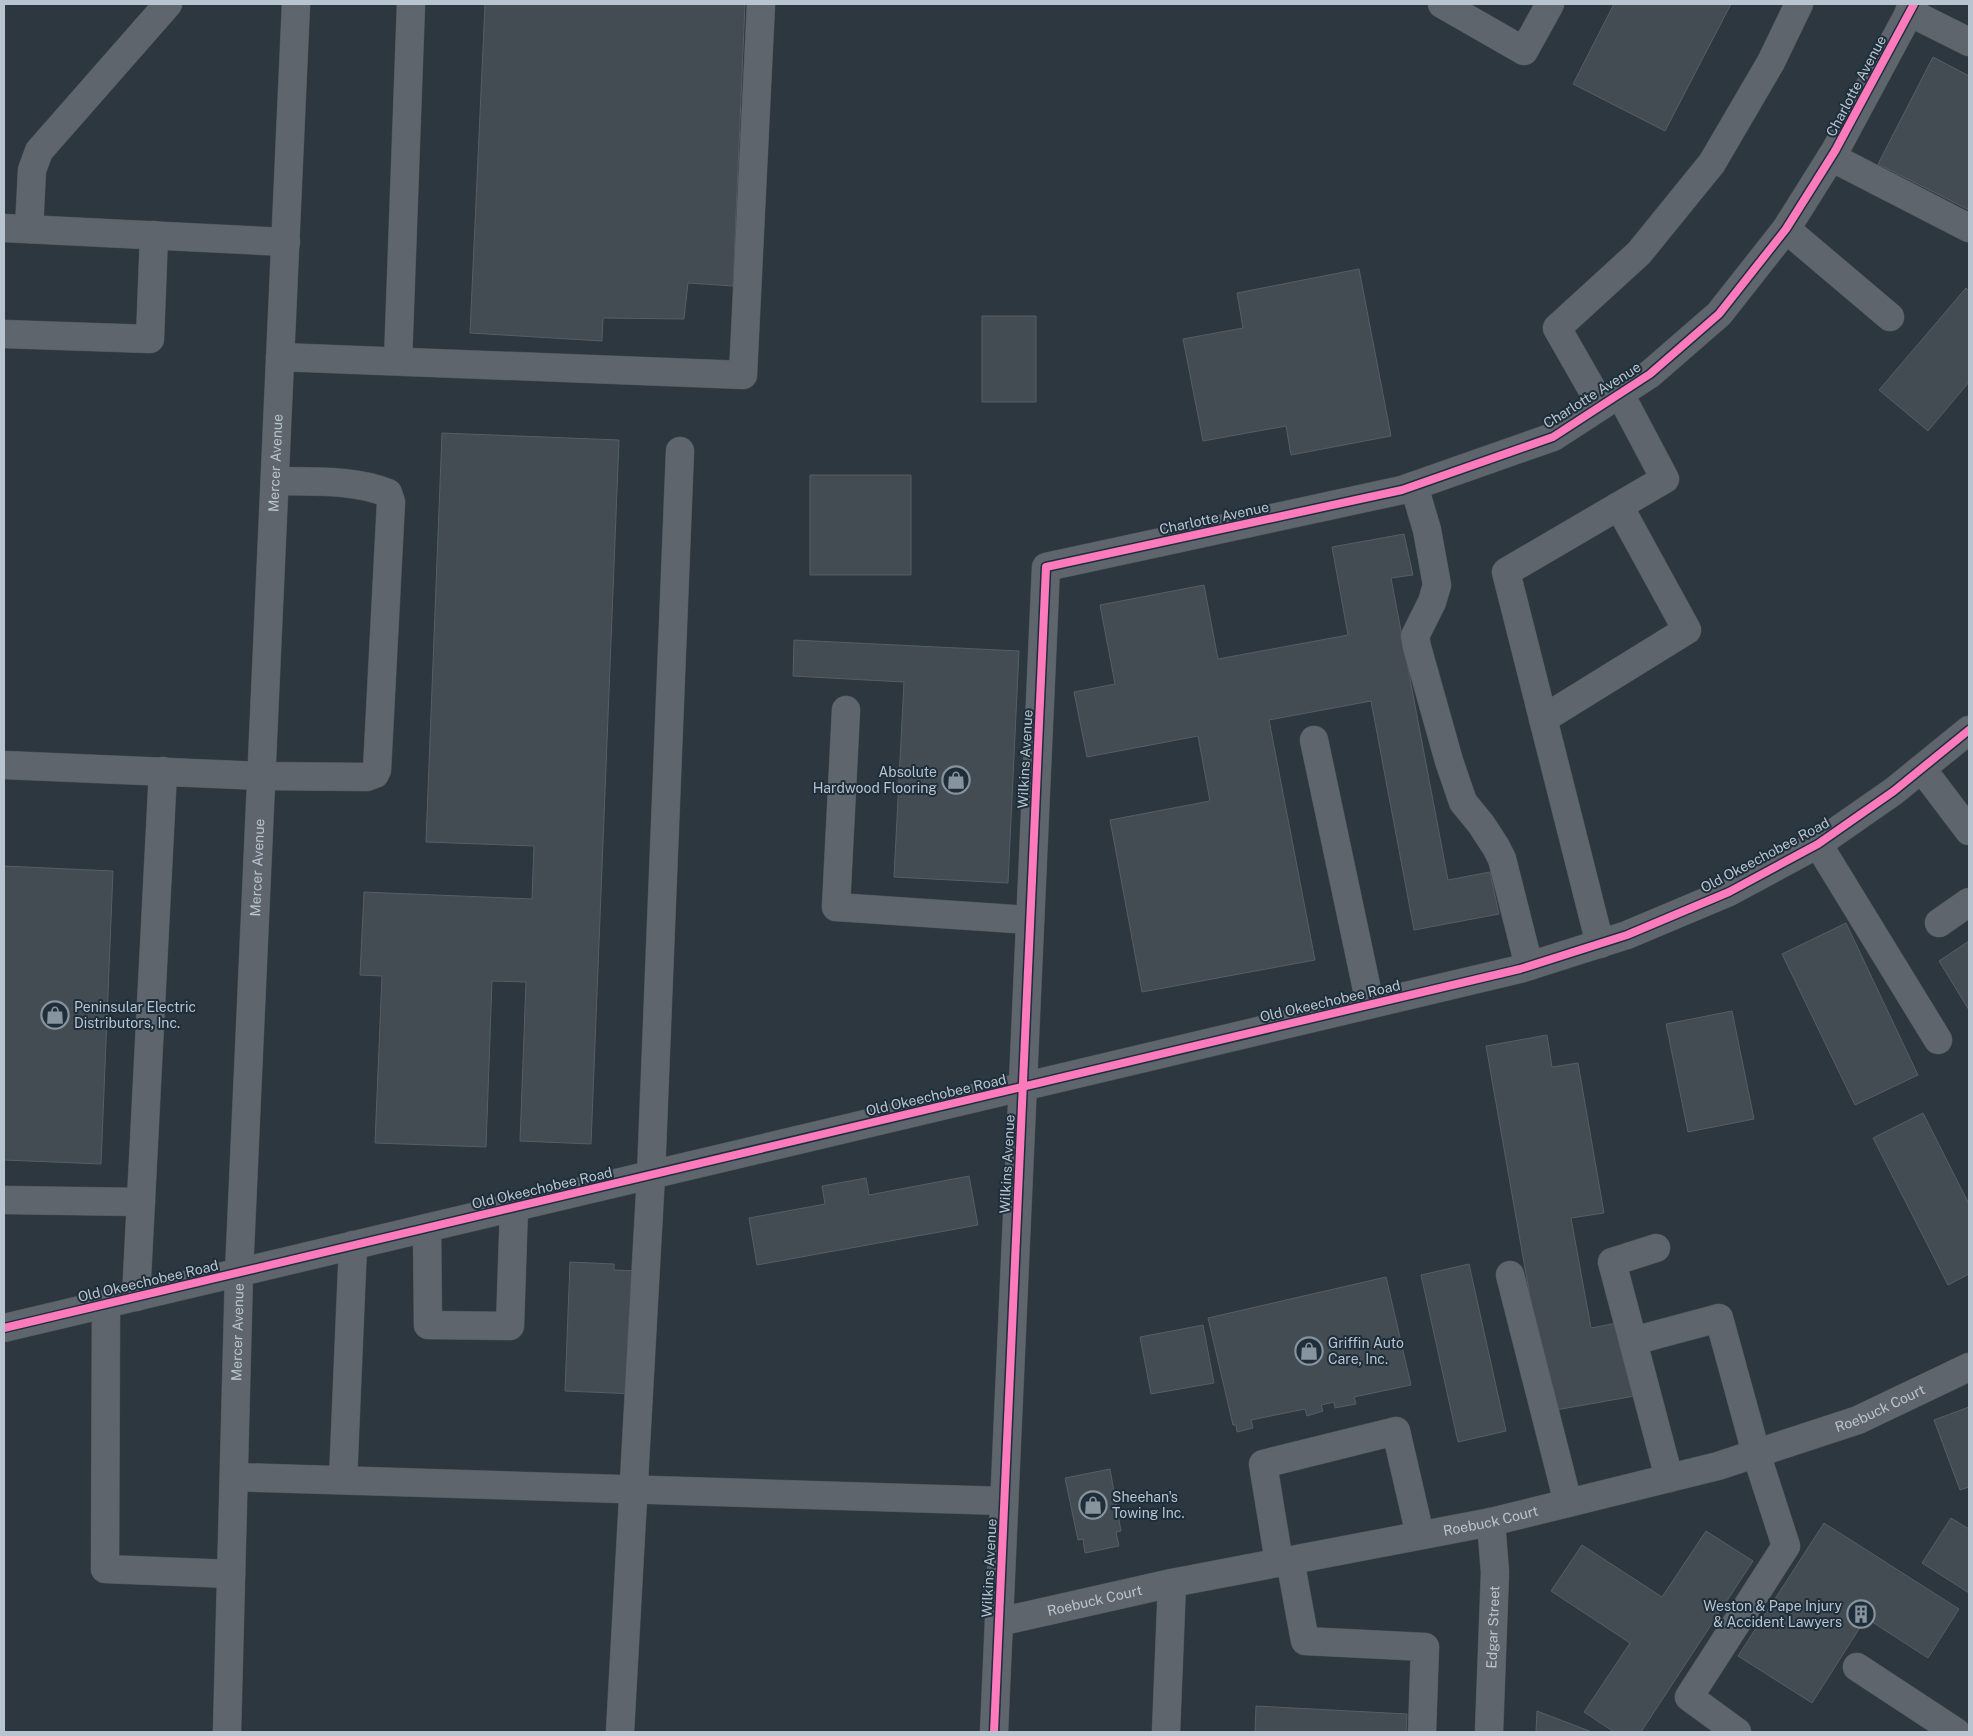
<svg xmlns="http://www.w3.org/2000/svg" width="1973" height="1736" viewBox="0 0 1973 1736" font-family="'Public Sans',sans-serif">
<style>
.building{fill:#444c53;stroke:#555e66}
.lines{fill:none;stroke-linecap:round;stroke-linejoin:round}
.minor-casing{stroke:#4c5359;stroke-width:29}
.minor{stroke:#5e656c;stroke-width:28}
.cycleway-casing{stroke:#1e2e3b;stroke-width:11}
.cycleway{stroke:#fd7abc;stroke-width:8}
.labels{text-anchor:middle;stroke-width:4;stroke-linejoin:round;paint-order:stroke}
.street-label{font-size:14px;fill:#b8c4cf;stroke:#1e2e3b}
.poi-label{font-size:14px;fill:#b8c4cf;stroke:#1e2e3b;text-anchor:start}
</style>
<rect width="100%" height="100%" fill="#2d373f"/>
<path class="building" d="M485,4H745L733,286L688,283L684,319L603,318L602,341L470,333Z
M1614,4H1731L1665,131L1573,84Z
M1933,57L1969,76V210L1878,164Z
M1359,269L1391,436L1291,455L1286,426L1203,441L1183,339L1243,328L1237,293Z
M1966,288L1969,291V382L1928,431L1879,390Z
M982,316H1036V402H982Z
M442,433L619,440L591,1144L520,1141L526,982L492,981L486,1147L375,1143L382,976L360,975L364,892L532,899L534,846L426,842Z
M810,475H911V575H810Z
M1404,534L1413,575L1391,578L1448,880L1490,872L1499,914L1414,930L1371,701L1269,720L1315,960L1142,992L1110,820L1210,801L1198,736L1087,757L1074,692L1115,684L1100,605L1204,585L1218,659L1348,635L1332,547Z
M794,640L1019,651L1008,883L894,877L904,682L793,676Z
M4,866L113,871L101,1164L4,1160Z
M1846,923L1918,1075L1855,1105L1782,954Z
M1969,941V1010L1939,961Z
M1732,1011L1754,1119L1688,1132L1666,1024Z
M1547,1035L1552,1067L1578,1063L1604,1213L1571,1218L1591,1328L1622,1322L1635,1396L1550,1411L1486,1046Z
M1923,1113L1969,1204V1274L1948,1285L1873,1138Z
M969,1176L978,1225L757,1265L749,1218L825,1204L822,1186L866,1178L869,1195Z
M570,1262L614,1264V1270L641,1271L637,1394L565,1391Z
M1469,1264L1506,1431L1458,1442L1421,1275Z
M1386,1277L1411,1385L1354,1397L1356,1404L1335,1408L1334,1402L1321,1405L1323,1411L1307,1416L1305,1409L1251,1420L1253,1428L1237,1432L1236,1425H1233L1208,1318Z
M1203,1325L1214,1383L1151,1394L1140,1337Z
M1969,1407V1487L1960,1490L1934,1420Z
M1110,1469L1121,1531L1116,1532L1119,1546L1085,1553L1083,1539L1078,1540L1065,1478Z
M1951,1518L1969,1529V1593L1922,1563Z
M1824,1523L1959,1609L1928,1658L1866,1618L1812,1703L1738,1656Z
M1706,1531L1753,1561L1641,1732H1614L1584,1712L1630,1643L1551,1591L1582,1545L1662,1597Z
M1256,1706L1407,1714L1406,1732H1255Z
M1537,1711L1592,1732H1536Z"/>
<g class="lines">
<g class="minor-casing">
<g id="minor">
<path d="M1442,4L1524,51L1550,4"/>
<path d="M1909,12L1969,42"/>
<path d="M1831,157L1969,228"/>
<path d="M4,228L286,242"/>
<path d="M29,229L32,170L39,151L168,4"/>
<path d="M1786,229L1890,317"/>
<path d="M4,334L150,339L154,235"/>
<path d="M280,357L743,375L761,4"/>
<path d="M398,361L411,4"/>
<path d="M1601,405L1557,328L1639,253L1712,163L1771,62L1799,4"/>
<path d="M1414,486L1427,530L1437,585L1432,602L1415,636L1417,647L1449,761L1463,802L1481,824L1496,847L1502,859L1529,966"/>
<path d="M846,710L836,907L1030,920"/>
<path d="M1543,719L1687,630L1619,506"/>
<path d="M1314,740L1370,1004"/>
<path d="M4,765L261,776L367,777L375,774L377,770L391,502L388,493C353,479 312,482 275,481"/>
<path d="M1922,769L1969,831"/>
<path d="M1818,844L1938,1040"/>
<path d="M1939,923L1969,902"/>
<path d="M1600,944L1506,572L1665,479L1620,394"/>
<path d="M4,1200L141,1202"/>
<path d="M427,1228L428,1325L510,1326L514,1207"/>
<path d="M1656,1248L1612,1262L1669,1478"/>
<path d="M1510,1275L1568,1503"/>
<path d="M136,1297L163,771"/>
<path d="M106,1304L105,1569L231,1574"/>
<path d="M4,1328L1520,969L1627,935L1729,892L1818,844L1894,791L1969,730"/>
<path d="M1633,1341L1719,1318L1756,1453L1786,1546L1689,1697L1737,1732"/>
<path d="M234,1477L1004,1501"/>
<path d="M343,1480L353,1245"/>
<path d="M1290,1560L1305,1641L1425,1647L1422,1732"/>
<path d="M1279,1562L1263,1464L1396,1431L1420,1535"/>
<path id="s1" d="M999,1622L1172,1583L1491,1522L1718,1466L1858,1420L1969,1367"/>
<path d="M1857,1667L1956,1732"/>
<path id="s2" d="M227,1732L239,1273L296,4"/>
<path d="M620,1732L651,1175L680,451"/>
<path d="M994,1732L1046,567L1402,490L1553,437L1650,374L1719,314L1786,229L1835,151L1914,4"/>
<path d="M1166,1732L1172,1583"/>
<path id="s3" d="M1489,1732L1495,1572L1491,1522"/>
</g>
</g>
<use href="#minor" class="minor"/>
<g class="cycleway-casing">
<path id="cycleway" d="M4,1328L1520,969L1627,935L1729,892L1818,844L1894,791L1969,730
M994,1732L1046,567L1402,490L1553,437L1650,374L1719,314L1786,229L1835,151L1914,4"/>
</g>
<use href="#cycleway" class="cycleway"/>
</g>
<defs>
<g id="shop-ring" transform="scale(1.4375)"><circle r="9.5" fill="#1e2e3b" stroke="#87939d" stroke-width="1.5"/><path d="M-5-2.5h2.3a2.7 3.5 0 0 1 5.4 0H5L5.5 6h-11ZM-1.5-2.5h3a1.5 2.3 0 0 0-3 0Z" fill="#87939d"/></g>
<g id="building-ring" transform="scale(1.4375)"><circle r="9.5" fill="#1e2e3b" stroke="#87939d" stroke-width="1.5"/><path d="M-4-6H4V6H1V3H-1V6H-4ZM-2.5-4.3h1.7v1.8h-1.7ZM.8-4.3h1.7v1.8H.8ZM-2.5-1h1.7V.8h-1.7ZM.8-1h1.7V.8H.8Z" fill="#87939d"/></g>
</defs>
<g fill-rule="evenodd">
<use href="#shop-ring" x="956" y="780"/>
<use href="#shop-ring" x="55" y="1015"/>
<use href="#shop-ring" x="1309" y="1351"/>
<use href="#shop-ring" x="1093" y="1505"/>
<use href="#building-ring" x="1861" y="1614"/>
</g>
<g class="labels">
<g class="street-label">
<text transform="translate(1856 86) rotate(-62)" y="5">Charlotte Avenue</text>
<text transform="translate(1592 395) rotate(-32)" y="5">Charlotte Avenue</text>
<text dy="5" stroke="none"><textPath href="#s2" startOffset="1270">Mercer Avenue</textPath></text>
<text transform="translate(1214 518) rotate(-12)" y="5">Charlotte Avenue</text>
<text transform="translate(1025 759) rotate(-87)" y="5">Wilkins Avenue</text>
<text transform="translate(1765 855) rotate(-28)" y="5">Old Okeechobee Road</text>
<text dy="5" stroke="none"><textPath href="#s2" startOffset="865">Mercer Avenue</textPath></text>
<text transform="translate(1330 1001) rotate(-13)" y="5">Old Okeechobee Road</text>
<text transform="translate(936 1095) rotate(-13)" y="5">Old Okeechobee Road</text>
<text transform="translate(1007 1164) rotate(-87)" y="5">Wilkins Avenue</text>
<text transform="translate(542 1188) rotate(-13)" y="5">Old Okeechobee Road</text>
<text transform="translate(148 1281) rotate(-13)" y="5">Old Okeechobee Road</text>
<text dy="5" stroke="none"><textPath href="#s2" startOffset="400">Mercer Avenue</textPath></text>
<text dy="5" stroke="none"><textPath href="#s1" startOffset="908">Roebuck Court</textPath></text>
<text dy="5" stroke="none"><textPath href="#s1" startOffset="502">Roebuck Court</textPath></text>
<text transform="translate(989 1568) rotate(-87)" y="5">Wilkins Avenue</text>
<text dy="5" stroke="none"><textPath href="#s1" startOffset="98">Roebuck Court</textPath></text>
<text dy="5" stroke="none"><textPath href="#s3" startOffset="105">Edgar Street</textPath></text>
</g>
<g class="poi-label">
<text x="937" y="777" text-anchor="end">Absolute<tspan x="937" dy="16">Hardwood Flooring</tspan></text>
<text x="74" y="1012">Peninsular Electric<tspan x="74" dy="16">Distributors, Inc.</tspan></text>
<text x="1328" y="1348">Griffin Auto<tspan x="1328" dy="16">Care, Inc.</tspan></text>
<text x="1112" y="1502">Sheehan's<tspan x="1112" dy="16">Towing Inc.</tspan></text>
<text x="1842" y="1611" text-anchor="end">Weston &amp; Pape Injury<tspan x="1842" dy="16">&amp; Accident Lawyers</tspan></text>
</g>
</g>
<rect width="1973" height="1736" fill="none" stroke="#b8c4cf" stroke-width="10"/>
</svg>
